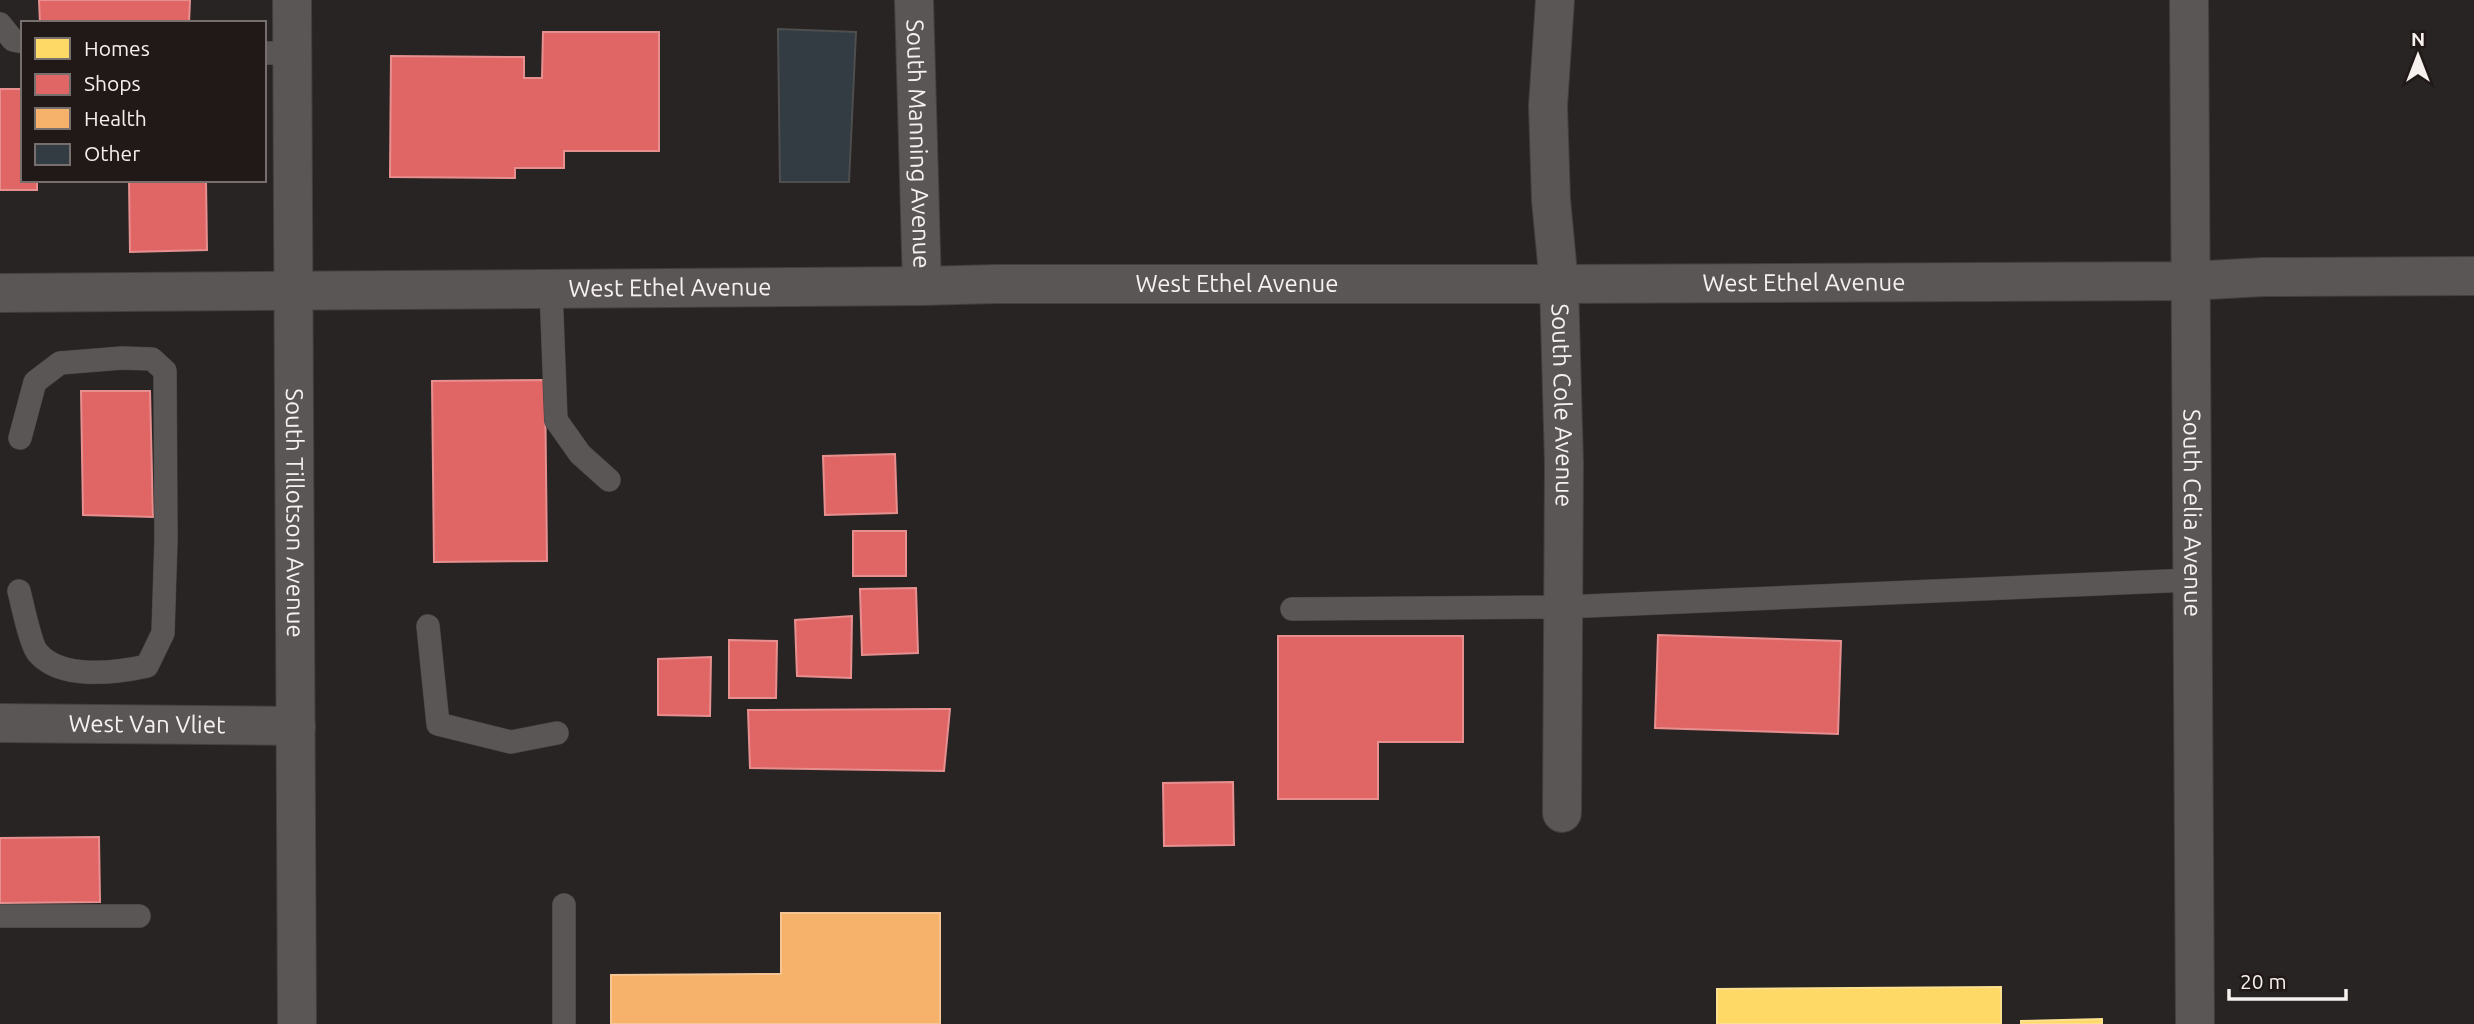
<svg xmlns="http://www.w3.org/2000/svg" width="2474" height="1024" viewBox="0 0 2474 1024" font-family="Ubuntu,sans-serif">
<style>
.homes{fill:#ffd966;stroke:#fce08f;stroke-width:2}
.shops{fill:#e06666;stroke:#e78f8f;stroke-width:2}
.health{fill:#f6b26b;stroke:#f6c593;stroke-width:2}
.building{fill:#323c42;stroke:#4f4e4f;stroke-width:2}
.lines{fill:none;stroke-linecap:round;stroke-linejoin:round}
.service-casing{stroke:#423f3e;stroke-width:24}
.minor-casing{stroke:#423f3e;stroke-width:40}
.secondary-casing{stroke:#423f3e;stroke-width:40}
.service{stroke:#5a5656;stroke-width:23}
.minor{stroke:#5a5656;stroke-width:38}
.secondary{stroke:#5a5656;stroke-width:38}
.labels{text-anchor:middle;stroke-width:7;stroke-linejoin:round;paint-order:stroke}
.street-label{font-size:24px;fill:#f6f0ef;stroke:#201918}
</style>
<rect width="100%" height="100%" fill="#282423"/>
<path class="homes" d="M2001,987V1024H1717V989Z
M2102,1019V1024H2021V1021Z"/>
<path class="shops" d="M39,0H190L189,23H40Z
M543,32H659V151H564V168H515V178L390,177L391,56L524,57V78H542Z
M0,89H23V180H37V190H0Z
M129,180H206L207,250L130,252Z
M545,380L547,561L434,562L432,381Z
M81,391H150L153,517L83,515Z
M895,454L897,513L825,515L823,456Z
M853,531H906V576H853Z
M916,588L918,653L862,655L860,589Z
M852,616L851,678L797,676L795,620Z
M1658,635L1841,641L1838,734L1655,728Z
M1278,636H1463V742H1378V799H1278Z
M729,640L777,641L776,698H729Z
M711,657L710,716L658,715V659Z
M937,709H950L944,771L750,768L748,710Z
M1233,782L1234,845L1164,846L1163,783Z
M99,837L100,902L0,903V838Z"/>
<path class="health" d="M781,913H940V1024H611V975L781,974Z"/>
<path class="building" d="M778,29L856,32L849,182H780Z"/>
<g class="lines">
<g class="service-casing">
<path id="service" d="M0,24L13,40L23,42
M264,53H292
M551,289L556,420L580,454L609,480
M19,591C22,603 31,646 38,653C61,680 116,673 147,666L163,633L166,539L165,371L152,359L122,358L60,363L35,382L20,438
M1292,609L1563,607L2191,580
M428,626L438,724L511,742L557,733
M0,916H139
M564,1024V905"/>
</g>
<g class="minor-casing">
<g id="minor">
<path id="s1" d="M914,0L922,286"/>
<path id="s2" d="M1555,0L1548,106L1551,200L1559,284L1564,463L1562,813"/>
<path id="s3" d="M2189,0L2195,1024"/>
<path id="s4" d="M0,293L922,286L995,284H1559L2190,281L2263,277L2474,276"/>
<path id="s5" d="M0,723L296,726"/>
</g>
</g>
<g class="secondary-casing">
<g id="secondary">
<path id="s6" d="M292,0L297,1024"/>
</g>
</g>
<use href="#service" class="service"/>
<use href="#minor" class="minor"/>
<use href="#secondary" class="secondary"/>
</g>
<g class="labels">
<g class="street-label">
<text dy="8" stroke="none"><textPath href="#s1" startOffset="144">South Manning Avenue</textPath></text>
<text dy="8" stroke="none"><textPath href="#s4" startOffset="1804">West Ethel Avenue</textPath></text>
<text dy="8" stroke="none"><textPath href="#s4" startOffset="1237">West Ethel Avenue</textPath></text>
<text dy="8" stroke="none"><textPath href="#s4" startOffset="670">West Ethel Avenue</textPath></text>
<text dy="8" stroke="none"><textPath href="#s2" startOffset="406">South Cole Avenue</textPath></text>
<text dy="8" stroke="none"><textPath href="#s6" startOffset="513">South Tillotson Avenue</textPath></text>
<text dy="8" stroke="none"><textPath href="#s3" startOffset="513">South Celia Avenue</textPath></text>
<text dy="8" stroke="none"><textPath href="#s5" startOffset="147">West Van Vliet</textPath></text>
</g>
</g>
<rect x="21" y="21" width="245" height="161" fill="#201918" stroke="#766f6e" stroke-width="2"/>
<rect x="35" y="38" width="35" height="21" fill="#ffd966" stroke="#766f6e" stroke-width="2"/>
<text x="84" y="56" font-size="21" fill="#f6f0ef">Homes</text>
<rect x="35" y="74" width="35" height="21" fill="#e06666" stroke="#766f6e" stroke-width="2"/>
<text x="84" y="91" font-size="21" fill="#f6f0ef">Shops</text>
<rect x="35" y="108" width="35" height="21" fill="#f6b26b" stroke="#766f6e" stroke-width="2"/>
<text x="84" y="126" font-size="21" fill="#f6f0ef">Health</text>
<rect x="35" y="144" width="35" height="21" fill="#323c42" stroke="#766f6e" stroke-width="2"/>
<text x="84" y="161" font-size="21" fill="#f6f0ef">Other</text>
<g transform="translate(2418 56)" stroke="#201918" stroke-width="5" paint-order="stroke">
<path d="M0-5L12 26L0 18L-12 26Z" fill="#f6f0ef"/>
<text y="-10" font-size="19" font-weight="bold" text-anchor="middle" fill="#f6f0ef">N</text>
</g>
<path d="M2229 989v10h117v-10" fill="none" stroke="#f6f0ef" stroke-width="3.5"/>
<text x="2240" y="989" font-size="21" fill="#f6f0ef" stroke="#201918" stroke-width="5" paint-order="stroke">20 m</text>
</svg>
